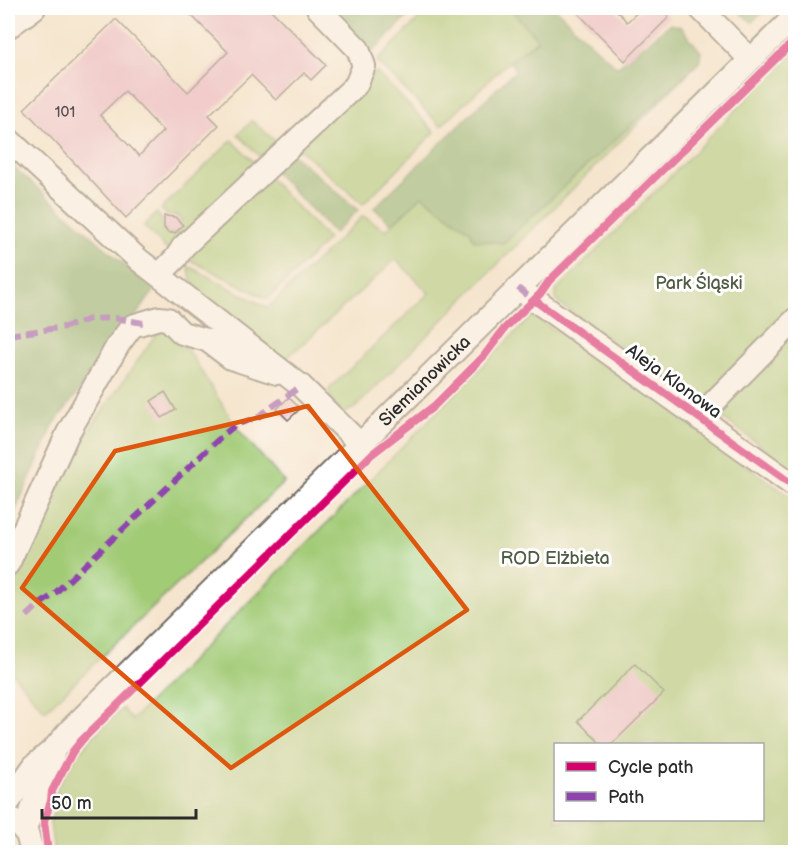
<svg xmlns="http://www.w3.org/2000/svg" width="803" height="860" viewBox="0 0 803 860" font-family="'Balsamiq Sans',sans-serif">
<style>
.green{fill:#a2cb76;stroke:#667b50;stroke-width:1.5;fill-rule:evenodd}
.forest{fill:#81af67;stroke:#566d49;stroke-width:1.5}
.building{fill:#eaaec7;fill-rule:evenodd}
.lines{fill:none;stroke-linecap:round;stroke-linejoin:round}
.minor-casing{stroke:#726c64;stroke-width:26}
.minor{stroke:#fff;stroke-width:22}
.quiet{stroke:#8e44ad;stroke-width:6;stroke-dasharray:12 6;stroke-linecap:butt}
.cycleway-casing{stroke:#fff;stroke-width:11}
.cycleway{stroke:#d6006c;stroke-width:8}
.marked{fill:none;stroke:#df570e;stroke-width:4.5;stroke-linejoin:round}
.labels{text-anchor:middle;stroke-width:6;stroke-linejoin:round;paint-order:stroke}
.number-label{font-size:15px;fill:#5b4c52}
.park-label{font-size:18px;fill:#4f5b42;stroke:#fff}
.street-label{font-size:18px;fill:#2b2b2b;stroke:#fff}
</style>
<rect width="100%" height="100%" fill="#fff"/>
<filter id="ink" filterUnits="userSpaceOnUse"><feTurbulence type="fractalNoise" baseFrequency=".0167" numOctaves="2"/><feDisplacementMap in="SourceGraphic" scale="12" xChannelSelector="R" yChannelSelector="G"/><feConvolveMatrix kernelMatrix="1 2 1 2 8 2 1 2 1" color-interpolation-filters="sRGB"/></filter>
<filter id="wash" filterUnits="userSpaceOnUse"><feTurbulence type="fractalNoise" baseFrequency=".008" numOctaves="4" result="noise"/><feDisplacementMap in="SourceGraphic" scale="24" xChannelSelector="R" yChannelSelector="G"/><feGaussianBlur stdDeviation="1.35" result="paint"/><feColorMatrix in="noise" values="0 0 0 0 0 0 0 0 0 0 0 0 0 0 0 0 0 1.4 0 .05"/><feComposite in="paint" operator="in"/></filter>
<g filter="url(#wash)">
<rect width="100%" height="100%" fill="#f6e5ce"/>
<path class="green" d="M430,8H511L510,9L538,39L509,61L441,126L377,61Z
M795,51V471L716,413L558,303L556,298V291Z
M699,62L355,408L342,414L331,403L329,389L429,293L396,259L289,356L284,358L273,357L266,344L197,293L193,288L188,266L268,308L363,216L386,230L422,196L470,231L503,243Z
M376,72L435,132L363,204L296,146Z
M252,121L281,146L265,162L238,134Z
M232,140L259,167L169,252L144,226L157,213L162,220V227L168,234H176L181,228V220L176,215H167L161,209Z
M266,175L328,239L268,299L188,259L190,248Z
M532,316L597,355L716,444L795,500V852H54L50,822L61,795L55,793C73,754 92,737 122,708L132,720ZM556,744H762V820H556Z
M163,324L192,356L236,427L284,482L45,711L8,668V627L14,621L8,615V586L62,469Z"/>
<path class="forest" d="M326,8H396L406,18L371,53Z
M511,8H555L587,40L617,67L670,24L681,27L701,52L699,62L503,243L474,240L470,231L422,196L392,224L374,208L516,70L509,61L538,40L510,9Z
M734,8H767L752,22Z
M290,152L358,210L334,233L272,169Z
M8,162L154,291L54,424L8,527Z"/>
<g id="blocks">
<path class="building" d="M184,8H269L326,65L311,80L304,73L276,100L251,75L209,115L219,125L126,218L24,109L116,19L188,92L228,52ZM125,91L163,131L139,156L100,115Z
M573,8H614L627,22L642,8H661L669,17L625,61Z
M164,216L175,217L183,225L175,233H168L164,228Z
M165,392L176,410L162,418L151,401Z
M289,397L300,409L288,420L277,409Z
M635,664L664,693L612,744H601L578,721Z"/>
</g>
</g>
<g filter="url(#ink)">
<use href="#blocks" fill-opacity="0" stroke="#726c64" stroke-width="1.5"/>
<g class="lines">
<g class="minor-casing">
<g id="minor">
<path d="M700,8L750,59"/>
<path d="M8,27L34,8"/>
<path d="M8,139L139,260L301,386L360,444"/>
<path d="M159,275L176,258L183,247L356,85L364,66L358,49L318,8"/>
<path d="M518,288L796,487"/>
<path d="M700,419L708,408L796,319"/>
<path d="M8,564L68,433L118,345L132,326L159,318L168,319L182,333L207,340L231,358L277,373"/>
<path id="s1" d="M8,803L34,766L54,749L72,728L796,15"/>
<path d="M14,820L27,834L32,852"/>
<path d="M25,830C33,802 46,778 54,750"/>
</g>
</g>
<use href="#minor" class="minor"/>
<path class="quiet" d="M518,288L536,302
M8,335L65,327L90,319L115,318L143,323
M27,616L39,605L53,595L221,437L235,425L258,417L301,386"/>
<g class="cycleway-casing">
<path id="cycleway" d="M534,300L796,487
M48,852L44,821L51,801L52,791L73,751L82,740L372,454L434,406L484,356L505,328L540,294L549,281L796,39"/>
</g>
<use href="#cycleway" class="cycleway"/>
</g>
</g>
<path d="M0 0H803V860H0ZM308,406L467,610L231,768L22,588L115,451Z" fill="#f6e5ce" fill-opacity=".55" fill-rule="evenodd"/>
<path class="marked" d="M308,406L467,610L231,768L22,588L115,451Z"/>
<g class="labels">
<g class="number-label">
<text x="65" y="117">101</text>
</g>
<g class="park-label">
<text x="699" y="289">Park Śląski</text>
<text x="555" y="564">ROD Elżbieta</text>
</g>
<g class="street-label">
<text dy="6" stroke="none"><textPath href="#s1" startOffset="594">Siemianowicka</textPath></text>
<text transform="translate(674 381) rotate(36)" y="6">Aleja Klonowa</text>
</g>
</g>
<rect width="803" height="860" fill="none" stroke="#fff" stroke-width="30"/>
<rect x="554" y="743" width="210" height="78" fill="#ffffff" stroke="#aaaaaa" stroke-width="1.5"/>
<rect x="566" y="762" width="30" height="9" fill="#d6006c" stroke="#aaaaaa" stroke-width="1.5"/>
<text x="608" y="773" font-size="18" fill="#2b2b2b">Cycle path</text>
<rect x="566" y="792" width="30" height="9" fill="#8e44ad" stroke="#aaaaaa" stroke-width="1.5"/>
<text x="608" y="803" font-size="18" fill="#2b2b2b">Path</text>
<path d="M42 809v9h154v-9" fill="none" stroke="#2b2b2b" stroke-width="3"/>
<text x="51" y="809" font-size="18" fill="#2b2b2b" stroke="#ffffff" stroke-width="4.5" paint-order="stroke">50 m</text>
</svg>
